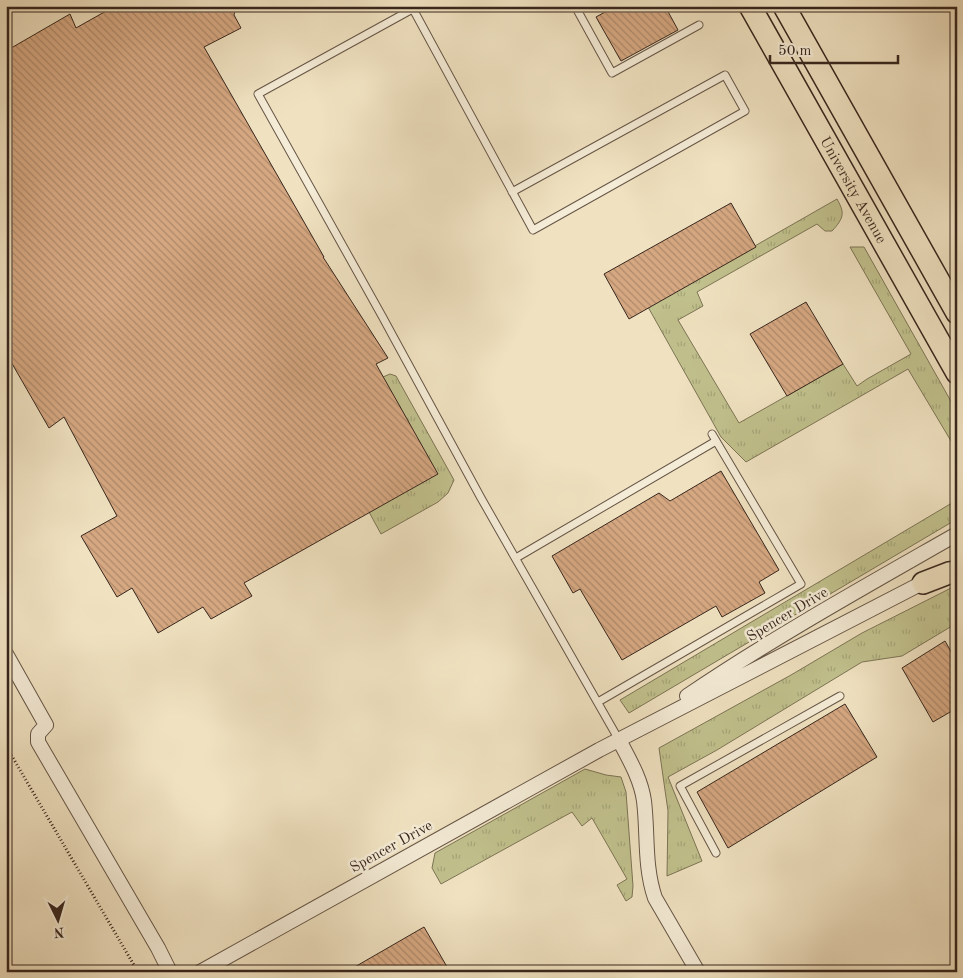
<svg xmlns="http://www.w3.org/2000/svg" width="963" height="978" viewBox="0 0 963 978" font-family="'Old Standard TT',serif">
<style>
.grass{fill:url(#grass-tufts);stroke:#7c7455}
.building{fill:url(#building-back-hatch);stroke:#37261d}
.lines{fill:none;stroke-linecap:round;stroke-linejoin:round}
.lane-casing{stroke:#655546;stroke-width:9}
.street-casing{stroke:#655546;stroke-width:16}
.primary-casing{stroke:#37261d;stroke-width:24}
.path{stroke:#37261d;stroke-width:3;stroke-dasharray:1 2.5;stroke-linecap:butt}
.lane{stroke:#f5ecd7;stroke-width:7}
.street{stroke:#f5ecd7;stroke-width:14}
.primary{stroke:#f0e2c1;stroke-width:21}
.labels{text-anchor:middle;stroke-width:5;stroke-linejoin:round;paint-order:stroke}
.street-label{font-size:15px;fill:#37261d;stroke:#f5ecd7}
</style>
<defs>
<pattern id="grass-tufts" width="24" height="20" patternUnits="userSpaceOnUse" patternTransform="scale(1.25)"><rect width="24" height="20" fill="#c1c18d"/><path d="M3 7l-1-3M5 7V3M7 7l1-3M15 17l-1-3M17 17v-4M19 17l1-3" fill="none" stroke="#a6a679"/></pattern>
<pattern id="building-back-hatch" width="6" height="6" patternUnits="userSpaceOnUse" patternTransform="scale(1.25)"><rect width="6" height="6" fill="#d6a882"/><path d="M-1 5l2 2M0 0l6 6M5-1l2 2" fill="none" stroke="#ae896a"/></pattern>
</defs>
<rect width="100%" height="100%" fill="#f0e2c1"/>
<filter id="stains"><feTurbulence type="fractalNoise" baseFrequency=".004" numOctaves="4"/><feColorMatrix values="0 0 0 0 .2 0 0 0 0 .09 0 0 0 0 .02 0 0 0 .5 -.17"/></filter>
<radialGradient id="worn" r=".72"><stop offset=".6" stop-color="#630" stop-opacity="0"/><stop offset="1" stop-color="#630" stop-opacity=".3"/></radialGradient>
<path class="grass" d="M837,199C845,213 844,218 832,231H825L817,224L697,292L703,306L678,320L739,423L843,364L857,386L867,379L911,354L850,247H864L957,412V451L908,369L746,462L721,437L648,307Z
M390,374L396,376L454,480L448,493L438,502L381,534L369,512L383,377Z
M957,500V519L629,713L620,700Z
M957,585V623L902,656L862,662L717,750L668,777L702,861L667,876L668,811L659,748L791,675L862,633Z
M585,769L606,775L621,777L626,792L633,886L632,897L626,901L617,885L627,879L592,818L582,826L572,812L441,884L432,868L435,853Z"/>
<path class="building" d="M115,6H236L234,15L241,28L204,47L324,257H323L388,358L376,364L438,474L244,583L252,596L211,619L203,607L158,633L132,588L117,597L81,536L117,516L64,417L49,428L6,353V51L70,14L76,28Z
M616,6H665L678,30L621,61L596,17Z
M731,203L756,247L629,319L604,274Z
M806,302L843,364L787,396L750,334Z
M721,471L779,570L759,582L765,593L722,617L716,606L622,660L580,589L573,593L552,556L659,493L670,501Z
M945,641L957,662V708L933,722L902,668Z
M845,704L877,757L728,848L697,792Z
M424,927L450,972H346Z"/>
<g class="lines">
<g class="lane-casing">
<path id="lane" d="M418,6L258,94L382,316L481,498L619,740
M575,6L612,73L699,25
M413,9L533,230L745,111L725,75L512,192
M516,558L716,441
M598,702L801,584L712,434
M716,853L680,786L840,696"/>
</g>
<g class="street-casing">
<path id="street" d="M6,654L46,725L38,734V742L158,948L170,972
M687,696C774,637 866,586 957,534
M619,740C629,759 641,779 644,801C648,833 644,866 655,898L698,972
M200,972L599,750L930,579"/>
</g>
<g class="primary-casing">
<g id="primary">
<path id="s1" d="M750,6L957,373"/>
<path d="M784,6L957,313"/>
<path d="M923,583L949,573L957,572"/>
</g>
</g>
<path class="path" d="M6,746L138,972"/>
<use href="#lane" class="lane"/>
<use href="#street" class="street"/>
<use href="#primary" class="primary"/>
</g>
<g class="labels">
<g class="street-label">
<text dy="5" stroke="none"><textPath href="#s1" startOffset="211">University Avenue</textPath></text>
<text transform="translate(787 614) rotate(-31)" y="5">Spencer Drive</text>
<text transform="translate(391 846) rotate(-29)" y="5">Spencer Drive</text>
</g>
</g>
<rect width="963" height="978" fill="none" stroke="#f0e2c1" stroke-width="25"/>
<rect x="8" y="8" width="948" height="963" fill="none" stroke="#37261d" stroke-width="2.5"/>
<rect x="12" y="12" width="938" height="953" fill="none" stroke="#37261d"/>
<g transform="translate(58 920) rotate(175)" stroke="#f5ecd7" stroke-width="4" paint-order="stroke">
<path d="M0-4L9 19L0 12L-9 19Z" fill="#37261d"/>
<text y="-8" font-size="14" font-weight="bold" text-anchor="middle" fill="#37261d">N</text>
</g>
<path d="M770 55v8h128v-8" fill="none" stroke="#37261d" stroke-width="2.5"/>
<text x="778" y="55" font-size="15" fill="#37261d" stroke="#f5ecd7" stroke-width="4" paint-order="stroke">50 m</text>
<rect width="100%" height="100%" filter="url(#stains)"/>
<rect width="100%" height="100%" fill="url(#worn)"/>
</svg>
